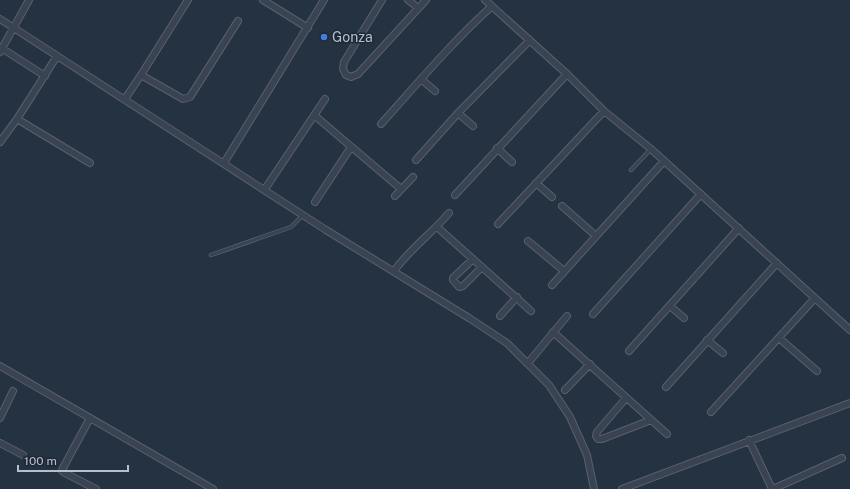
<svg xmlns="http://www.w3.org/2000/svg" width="850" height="489" viewBox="0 0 850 489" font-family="'Public Sans',sans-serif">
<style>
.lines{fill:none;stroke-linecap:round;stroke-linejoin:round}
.service-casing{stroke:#57616e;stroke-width:4.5}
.minor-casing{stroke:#57616e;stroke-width:8}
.service{stroke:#394351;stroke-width:3}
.minor{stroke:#394351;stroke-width:6}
.shop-dot{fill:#3f7fe0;stroke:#1e2836;stroke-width:1.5}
.labels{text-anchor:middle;stroke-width:3;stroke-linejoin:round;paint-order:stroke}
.poi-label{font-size:14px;fill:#b6bfcb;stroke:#1e2836;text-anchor:start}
</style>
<rect width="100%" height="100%" fill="#253241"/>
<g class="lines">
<g class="service-casing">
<path id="service" d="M631,170L651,149
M211,255L291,227L303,215"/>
</g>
<g class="minor-casing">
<path id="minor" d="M263,0L308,28
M382,0L344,62L343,69L346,75L351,77L358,74L426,0
M408,0L418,8
M485,0L567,74L604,111L651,149L850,330
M0,19L326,230L469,318L507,343L549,385L570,417L587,455L594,489
M3,49L45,76
M0,52L29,0
M141,75L183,99L190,97L238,21
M421,79L435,91
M125,99L141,75L188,0
M458,113L473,126
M314,115L401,189
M17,119L90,163
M381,124C417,84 452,42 492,6
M0,142L17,119L57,56
M497,148L512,162
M416,160L458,113L530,40
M224,163L324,0
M536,183L552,197
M265,189L325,99
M455,195L567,74
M395,196L413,177
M315,202L351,147
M562,206L596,236
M498,224L604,111
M437,227L531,311
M528,241L564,271
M473,259L453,278V280L459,287L463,286L482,267
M394,271C410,249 432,233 449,213
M552,285L664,161
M670,306L684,318
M593,314L701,194
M500,316L517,297
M553,332L667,434
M779,338L817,371
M707,340L723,353
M629,351L739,228
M528,363L567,316
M0,366L213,489
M666,387L777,263
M565,390L590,364
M626,398L597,432L596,436L598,439H602L651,420
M711,412L815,298
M0,418L13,391
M90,418L63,468L62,471L65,473L96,489
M749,440L772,489
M0,443L23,455
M622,489L850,403
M773,489L842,458"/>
</g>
<use href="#service" class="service"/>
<use href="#minor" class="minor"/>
</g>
<circle class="shop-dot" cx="324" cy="37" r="4"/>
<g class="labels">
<g class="poi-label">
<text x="332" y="42">Gonza</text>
</g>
</g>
<path d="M18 465v6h110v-6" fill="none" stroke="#b6bfcb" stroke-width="2"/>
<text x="24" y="465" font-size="12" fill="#b6bfcb" stroke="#1e2836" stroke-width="3" paint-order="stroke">100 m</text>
</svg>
